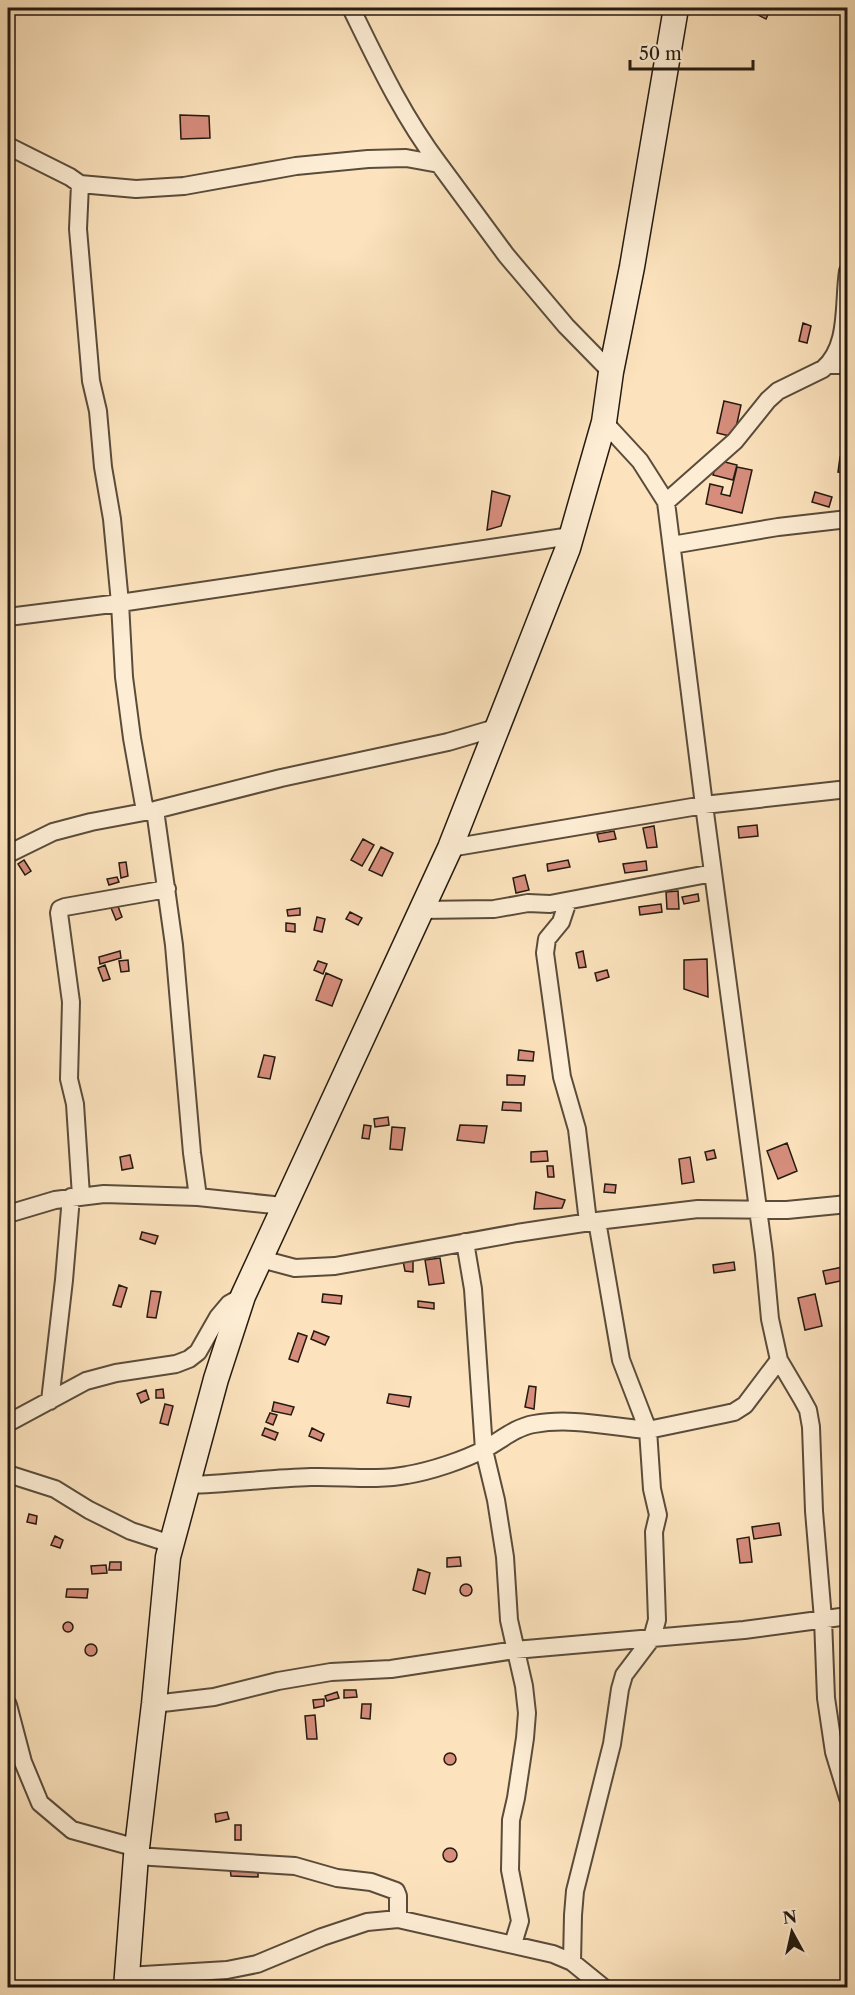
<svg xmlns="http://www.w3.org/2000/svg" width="855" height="1995" viewBox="0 0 855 1995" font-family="'Libre Caslon Text',serif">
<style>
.building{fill:#d68d7c;stroke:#241a10;stroke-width:1.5}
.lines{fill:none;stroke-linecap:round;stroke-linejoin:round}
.street-casing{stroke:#5a4c3b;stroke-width:20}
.secondary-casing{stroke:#241a10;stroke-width:27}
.street{stroke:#fdedd4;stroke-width:16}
.secondary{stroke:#fdedd4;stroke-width:24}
</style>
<rect width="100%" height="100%" fill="#fce3bd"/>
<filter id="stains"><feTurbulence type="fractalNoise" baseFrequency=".00333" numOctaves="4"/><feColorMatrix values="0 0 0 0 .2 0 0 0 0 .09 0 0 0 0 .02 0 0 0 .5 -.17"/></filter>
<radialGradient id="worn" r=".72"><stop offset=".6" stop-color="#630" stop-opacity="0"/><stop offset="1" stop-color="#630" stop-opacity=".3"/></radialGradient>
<path class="building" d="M759,8H771L766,19L756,14Z
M180,115L209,116L210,138L181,139Z
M803,323L811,326L807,343L799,341Z
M724,401L741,405L734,437L717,433Z
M840,457L848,458V473L838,472Z
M717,460L737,465L733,480L713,475Z
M737,467L752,470L742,513L706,504L710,484L723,487L721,494L730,496Z
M492,491L510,496L501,526L487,530Z
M815,492L832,497L829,507L812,502Z
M757,825L758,836L739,838L738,827Z
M654,826L657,847L647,848L643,828Z
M614,831L616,839L599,842L597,834Z
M363,839L374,845L362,866L351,860Z
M381,847L393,853L382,876L369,870Z
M24,860L31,871L25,875L18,864Z
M568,860L570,867L548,871L547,864Z
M646,861L647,870L625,873L623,864Z
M126,862L128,876L121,878L119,863Z
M525,875L529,890L516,893L513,878Z
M117,877L119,882L109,885L107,879Z
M678,891L679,909H667L666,892Z
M698,894L699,901L684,904L682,897Z
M116,901L122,917L116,920L109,903Z
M661,904L662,912L640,915L639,907Z
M300,908V915L288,916L287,910Z
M350,912L362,918L358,925L346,919Z
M317,917L325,919L322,932L314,930Z
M286,923L295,924V932L286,931Z
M120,951L121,958L100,964L99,957Z
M583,951L586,967L579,968L576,953Z
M707,959L708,997L684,989V960Z
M128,960L129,971L121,972L119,961Z
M318,961L327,964L323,974L314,970Z
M105,965L110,979L103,981L98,968Z
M607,970L609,977L597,981L595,973Z
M326,973L342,980L332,1006L316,1000Z
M519,1050L534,1052L533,1061L518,1060Z
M264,1055L275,1057L270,1079L258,1077Z
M507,1075L525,1076L524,1085H507Z
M503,1102L521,1103V1111L502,1110Z
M388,1117L389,1125L375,1127L374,1119Z
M364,1125L371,1126L369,1139L362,1138Z
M460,1125L487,1126L484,1143L457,1140Z
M392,1127L405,1128L402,1150L390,1149Z
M787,1143L797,1171L778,1179L767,1151Z
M714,1150L716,1158L707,1160L705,1152Z
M547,1151L548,1161L531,1162V1152Z
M130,1155L133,1168L122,1170L120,1157Z
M690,1157L694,1182L682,1184L679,1159Z
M547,1166H553L554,1177H548Z
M605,1184L616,1185L615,1193L604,1192Z
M536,1192L565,1200L562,1208L534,1209Z
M142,1232L158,1236L155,1244L140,1239Z
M440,1258L444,1283L429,1285L425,1260Z
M413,1260V1272L405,1271L403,1261Z
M734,1262L735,1270L714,1273L713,1265Z
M843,1267L845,1280L826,1284L823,1271Z
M119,1285L127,1288L121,1307L113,1305Z
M151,1291L161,1292L156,1318L147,1317Z
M323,1294L342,1296L341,1304L322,1302Z
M815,1294L822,1326L805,1330L798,1298Z
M418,1301L434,1303V1309L418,1307Z
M314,1331L329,1337L325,1345L311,1339Z
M298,1333L307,1336L298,1362L289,1359Z
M529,1386L536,1387L534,1409L525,1407Z
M163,1389L164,1398H156V1390Z
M146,1390L149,1399L141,1403L137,1394Z
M389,1394L411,1397L409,1407L387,1403Z
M274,1402L294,1407L291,1415L272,1411Z
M165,1404L173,1406L168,1425L160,1423Z
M270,1413L277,1415L273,1425L266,1422Z
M265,1428L278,1433L275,1440L262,1435Z
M312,1428L324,1434L321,1441L309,1436Z
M29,1514L37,1516L36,1524L27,1522Z
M779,1523L781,1535L754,1539L752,1527Z
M55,1536L63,1540L60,1548L51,1545Z
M749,1537L752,1562L740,1563L737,1539Z
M460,1557L461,1566L447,1567V1558Z
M110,1562H121V1570H109Z
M106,1565L107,1573L92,1574L91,1566Z
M418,1569L430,1573L425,1594L413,1590Z
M460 1590a6 6 0 1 1 12 0a6 6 0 1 1-12 0Z
M67,1589H88L87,1598L66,1597Z
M63 1627a5 5 0 1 1 10 0a5 5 0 1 1-10 0Z
M85 1650a6 6 0 1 1 12 0a6 6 0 1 1-12 0Z
M344,1690H356L357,1697L344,1698Z
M337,1692L339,1698L327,1701L325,1696Z
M324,1699V1706L314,1708L313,1700Z
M362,1704H371L370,1719L361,1718Z
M315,1715L317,1739H307L305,1716Z
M444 1759a6 6 0 1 1 12 0a6 6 0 1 1-12 0Z
M227,1812L229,1819L216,1822L215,1814Z
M235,1825H241V1840H235Z
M443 1855a7 7 0 1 1 14 0a7 7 0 1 1-14 0Z
M230,1868L258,1869V1877L231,1876Z"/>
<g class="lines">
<g class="street-casing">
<path id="street" d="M351,8C377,61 402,115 439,164
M8,146L70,177L80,184L136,189L184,186L296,166L368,159L406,158L439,164L506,255L566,326L611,372
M80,184L78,229L91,381L98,411L103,467L112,519L120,603L124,677L132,738L145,811
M828,365H848
M604,422L640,461L666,502L704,805L764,1254L770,1319L779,1360L802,1399L808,1410L811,1427L814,1511L823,1619L826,1698L834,1752L848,1798
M666,502L735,441L768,400L778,391L823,369C850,346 843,303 848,271
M672,545L778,527L848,519
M8,617L120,603L571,536
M155,810L174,945L192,1153L198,1197
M450,848L704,805L848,789
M8,854L53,832L91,822L155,810L281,778L448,742L499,727
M568,901L561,922L547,939L545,953L562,1077L577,1129L588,1222
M421,910L494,909L528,903L550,904L713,873
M81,1196L75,1104L69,1079L71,1002L59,913L60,909L65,907L167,889
M8,1214L55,1200L104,1194L198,1197L283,1206
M465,1242L473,1289L484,1450L496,1500L505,1557L509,1620L524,1686L527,1713L525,1738L516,1798L511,1820L510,1870L520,1921L513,1944
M261,1259L295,1268L335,1266L517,1233L597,1221L698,1209L787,1210L848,1204
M50,1401L64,1280L71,1197
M8,1423L86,1381L116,1373L176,1364L189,1359L198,1352L218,1317L229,1304L243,1296
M8,1474L55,1489L89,1510L131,1531L171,1544
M188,1485C229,1484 270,1478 311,1477C343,1476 376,1481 407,1475C431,1471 464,1460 485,1449C501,1440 516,1427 534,1424C572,1417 611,1427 648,1430L621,1360L597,1221
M154,1704L214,1697L278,1681L331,1672L391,1669L515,1650L744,1630L848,1616
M8,1705L23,1762L40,1803L72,1830L137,1848
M136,1856L295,1866L337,1878L371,1882L396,1891L398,1896V1919
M572,1962L573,1915L575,1891L612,1744L620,1689L624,1675L652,1638L657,1620L654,1532L658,1515L652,1489L648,1430L725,1414L734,1412L745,1405L779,1360
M127,1976L227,1970L257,1964L322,1937L367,1922L398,1919L553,1954L572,1962L604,1988"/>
</g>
<g class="secondary-casing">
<path id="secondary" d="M126,1988L136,1856L154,1704L168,1557L216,1379L243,1296L450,848L568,548L604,422L611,372L632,267L676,8"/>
</g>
<use href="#street" class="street"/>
<use href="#secondary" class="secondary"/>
</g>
<rect width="855" height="1995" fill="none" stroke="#fce3bd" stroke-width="30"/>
<rect x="9" y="9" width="837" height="1977" fill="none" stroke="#241a10" stroke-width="3"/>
<rect x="15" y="15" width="825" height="1965" fill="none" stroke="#241a10" stroke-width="1.5"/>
<g transform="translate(792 1932) rotate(352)" stroke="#fdedd4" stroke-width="4.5" paint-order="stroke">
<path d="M0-4.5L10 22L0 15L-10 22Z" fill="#241a10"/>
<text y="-9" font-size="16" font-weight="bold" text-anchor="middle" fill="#241a10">N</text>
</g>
<path d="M630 60v9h123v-9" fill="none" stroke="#241a10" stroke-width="3"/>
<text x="639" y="60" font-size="18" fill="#241a10" stroke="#fdedd4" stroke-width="4.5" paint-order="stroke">50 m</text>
<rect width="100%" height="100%" filter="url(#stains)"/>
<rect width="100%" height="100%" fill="url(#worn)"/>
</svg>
